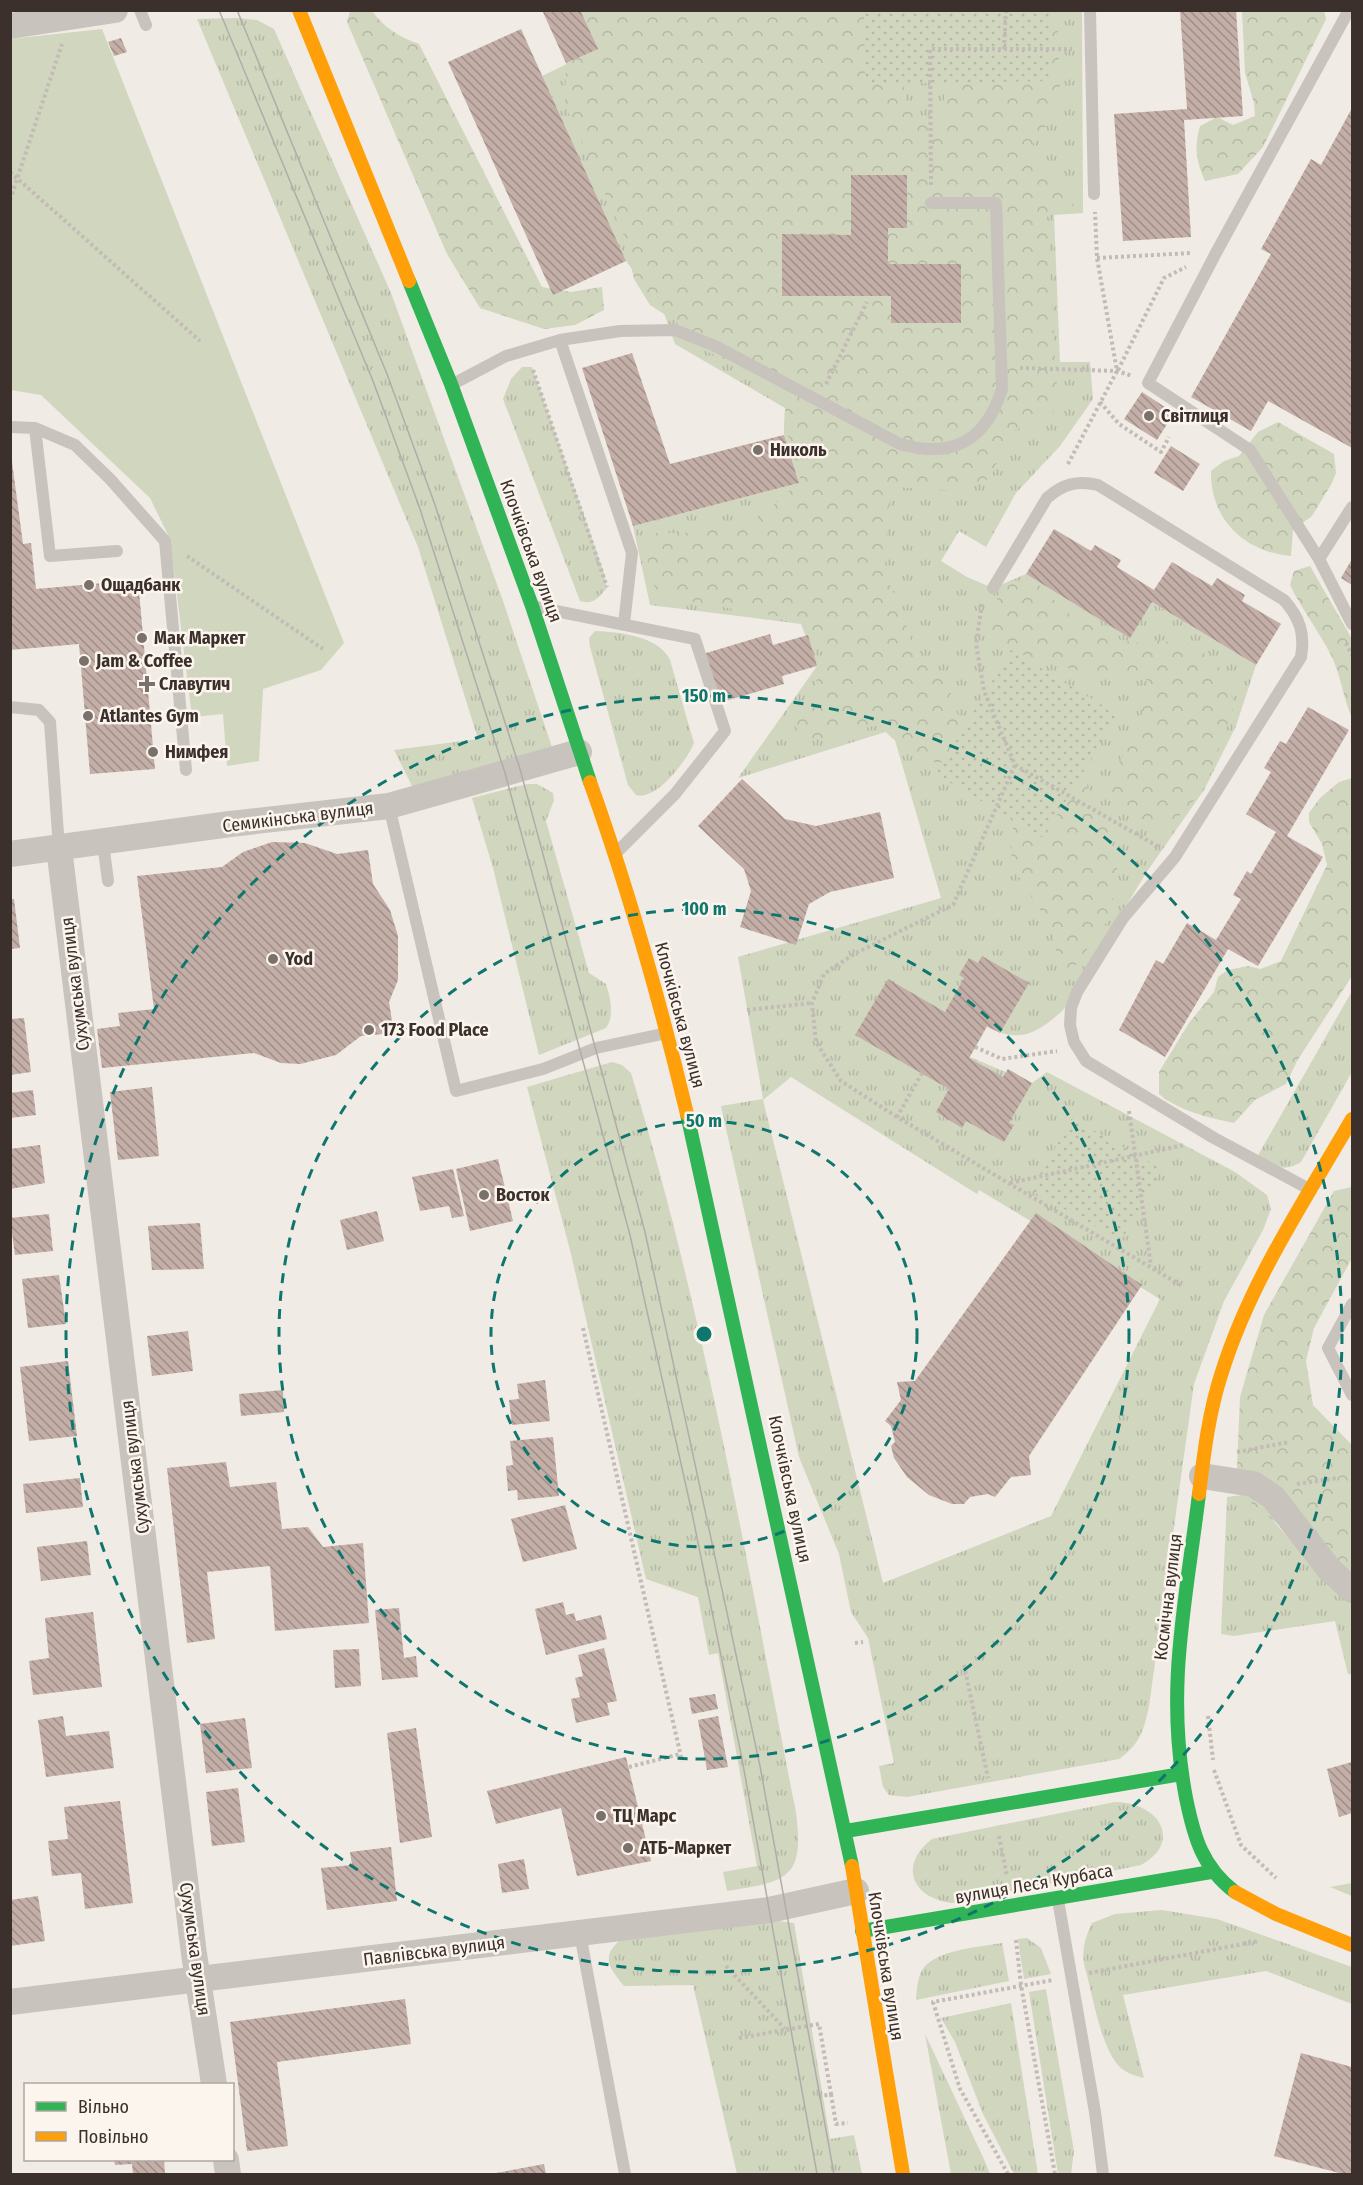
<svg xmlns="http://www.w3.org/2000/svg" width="1363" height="2185" viewBox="0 0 1363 2185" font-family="'Fira Sans Condensed',sans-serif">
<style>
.grass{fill:url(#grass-tufts);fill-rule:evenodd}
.forest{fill:url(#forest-crowns)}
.park{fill:url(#park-dots)}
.garden{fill:#d1d6bf}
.building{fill:url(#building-back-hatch)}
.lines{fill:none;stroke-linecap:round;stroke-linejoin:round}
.path{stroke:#c2bbb6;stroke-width:4;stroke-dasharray:3 3;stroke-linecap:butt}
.lane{stroke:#c9c3be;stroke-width:12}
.street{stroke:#c9c3be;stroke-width:26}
.fast{stroke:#30b455;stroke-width:14}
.slow{stroke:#ff9f0a;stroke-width:14}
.tram{stroke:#b1aca8;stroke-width:1.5}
.ring{fill:none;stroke:#0f766e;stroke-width:3;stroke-dasharray:10 8}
.poi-dot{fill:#7a716c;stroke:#fbf5ee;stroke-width:2}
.labels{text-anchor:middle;stroke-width:5;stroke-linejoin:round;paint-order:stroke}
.poi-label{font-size:18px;font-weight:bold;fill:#3b302b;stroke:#fbf5ee;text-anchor:start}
.street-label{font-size:18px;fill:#3b302b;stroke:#fbf5ee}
.centre{fill:#0f766e;stroke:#fbf5ee;stroke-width:3}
.ring-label{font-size:18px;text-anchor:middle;font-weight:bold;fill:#0f766e;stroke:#fbf5ee;stroke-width:5;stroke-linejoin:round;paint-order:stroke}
</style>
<defs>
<pattern id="grass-tufts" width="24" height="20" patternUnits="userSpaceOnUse" patternTransform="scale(1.5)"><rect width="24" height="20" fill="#d1d6bf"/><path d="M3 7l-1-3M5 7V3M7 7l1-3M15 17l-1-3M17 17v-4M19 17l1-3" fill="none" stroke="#b4b8a4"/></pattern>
<pattern id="forest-crowns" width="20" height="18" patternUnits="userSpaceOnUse" patternTransform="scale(1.5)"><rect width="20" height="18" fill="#d1d6bf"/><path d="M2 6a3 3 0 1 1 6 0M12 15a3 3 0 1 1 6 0" fill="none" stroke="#b4b8a4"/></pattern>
<pattern id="park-dots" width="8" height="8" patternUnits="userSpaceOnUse" patternTransform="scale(1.5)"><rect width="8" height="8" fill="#d1d6bf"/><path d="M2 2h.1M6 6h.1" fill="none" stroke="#b4b8a4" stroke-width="1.8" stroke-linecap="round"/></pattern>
<pattern id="building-back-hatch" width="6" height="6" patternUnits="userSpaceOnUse" patternTransform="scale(1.5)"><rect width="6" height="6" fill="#c3afa7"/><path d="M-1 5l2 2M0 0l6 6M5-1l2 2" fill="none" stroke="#a08f88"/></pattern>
</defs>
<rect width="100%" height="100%" fill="#f0ebe5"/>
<path class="grass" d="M580,11H1082L1083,213L1054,215L1060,362H1090L1093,399L1060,446L1016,493L986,547L959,531L941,561L967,577L993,588L1026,574L1129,637L1152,602L1256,665L1236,726L1204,790L1146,873L1063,1010C1038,1033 1020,1044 987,1027L970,1057L1032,1083L1047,1072L1235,1172L1267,1195L1271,1209L1263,1230L1224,1301L1194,1384L1149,1706C1144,1730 1140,1744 1119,1759L907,1797L889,1795L883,1787L879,1766L894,1763L868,1638L851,1612L839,1554L799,1457L721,1106L763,1099L738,957L941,898L892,730L738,778L817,666L801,624L650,605L633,526L799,483L784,435L785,408L675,344L664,313L626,261L542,76L598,49ZM791,1077L977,1194L979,1190L1160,1299L1051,1516L883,1583L763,1100Z
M238,18L257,20L274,29L391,293L502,598L556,759L418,798L394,750L478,739L418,547L197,19Z
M522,367H532L604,573L607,588C598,598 594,605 580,601L503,399L511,379Z
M595,631C619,632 659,636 670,660L694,743C687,760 657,801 636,795L628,785L590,647L589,638Z
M527,784H537L553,793L554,800L546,821L589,973L606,984C610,997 615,1015 606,1028L539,1055L493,868L472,798Z
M1352,991V1072L1301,1162C1283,1173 1274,1166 1257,1157Z
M612,1062L622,1065L631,1073C705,1315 747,1565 796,1813C805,1879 786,1882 727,1891L723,1872L757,1866L718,1653L709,1655L698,1597L646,1579L571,1254L527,1087Z
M1250,1494L1320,1574L1352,1603V1674H1348L1335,1621L1234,1636L1221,1634L1227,1497Z
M1115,1802C1158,1802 1184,1841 1141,1865L952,1903C912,1898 898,1865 932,1839Z
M1352,1883V1896L1330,1887Z
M1162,1910L1217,1919L1352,1967V2004L1266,1971L1123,1995L1144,2078C1136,2076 1125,2073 1119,2066C1100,2046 1092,1991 1084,1964C1082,1948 1085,1938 1092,1923L1115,1914Z
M762,1919L794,1923L830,2139L854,2135L862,2174H737L693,1985L624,1986C610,1968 600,1958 620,1940Z
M1027,1938L1041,1948L1051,1974L1024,1979L1018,1939Z
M1002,1943L1009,1981L916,2000C917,1989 917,1974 926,1965C944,1949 979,1947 1002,1943Z
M1046,1989L1074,2151L1071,2174H1058L1029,1992Z
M1011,2003L1038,2174H1014L983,2114L955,2042L941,2018Z
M925,2034L983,2157L990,2174H951Z"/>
<path class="forest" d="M350,11H372C383,27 401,38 419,44L542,287L571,292L602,287L604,310L575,325L544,329L480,308L447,254L347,22Z
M580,11H885L903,71L905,100L919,118L942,125C947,88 943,45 929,11H1057L1060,90L1043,132L1030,148L1043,173L1083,199L1047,217L1058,405L1050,416L1011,432L990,478L964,491L893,487L887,515L885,574L901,609L914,650L950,679C950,713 960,720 987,739C978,745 966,758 956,761C923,769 900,745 878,725L804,742L795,726C803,701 818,682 830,659L809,640L800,620L662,597L648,576L647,541L655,533H682L752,524L797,484L802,473L796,447L784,431L786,393L770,381L704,350L675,321L650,305L634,279L625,238L565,105L566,63L592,51Z
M1242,11H1324L1326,19L1263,147L1238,174L1205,181C1196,161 1194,147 1200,126L1217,117L1233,125L1255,116L1254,103L1245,73Z
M1278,422L1334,454L1336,473L1332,483L1312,516L1293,530L1291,556C1244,552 1210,519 1211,471L1224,461L1239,456L1258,432Z
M1310,566L1352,639V718C1343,698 1341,675 1331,655C1319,631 1302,610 1290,585L1294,571Z
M1011,580L1040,586L1066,612L1110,637L1134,643L1162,640L1173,644L1189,643L1208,656L1230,678L1233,710L1204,790L1175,820L1153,824L1114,809C1103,769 1119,769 1134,736C1143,717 1146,697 1147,676L1143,680L1089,674L992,646C988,623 993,595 1011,580Z
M1042,766L1085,781L1115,840L1118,864L1113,888V913L1076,965L1058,972C1058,917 1031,908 1013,864C1008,851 1015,808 1020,796C1024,785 1035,775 1042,766Z
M1352,778V976L1297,1061L1286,1084L1255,1100L1234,1123C1207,1117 1181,1112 1159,1094V1072L1189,1023L1214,992L1218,977L1228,970L1248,966L1260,969L1281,961L1327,865L1322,844L1309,822V813L1320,798L1339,782Z
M1352,1187V1258L1314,1328L1306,1361L1313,1405L1352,1445V1576L1292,1535L1236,1491L1240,1397L1264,1315L1334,1191Z"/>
<path class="park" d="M864,11H1049L1050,81L865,84Z
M1011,650L1118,715L1043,838L936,774Z
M1072,1118L1162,1169L1121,1241L1031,1190Z"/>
<path class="garden" d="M102,29L344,643L321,670L263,689L259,761L227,766L223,714L192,717L170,539L150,498L41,395L11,390L10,39Z"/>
<path class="building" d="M542,10H580L598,49L566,63Z
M1180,10H1236L1243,116L1184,120L1191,237L1123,241L1114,114L1187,109Z
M521,29L626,261L553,295L448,62Z
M121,38L127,52L114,56L108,42Z
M1352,108L1351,326L1352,448L1268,401L1251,431L1191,397L1271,254L1261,249L1311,159L1321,165Z
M851,175H907V228H888V264H961V323H891V296H782V234L851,235Z
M632,353L670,464L784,435L799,483L633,526L582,368Z
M1142,392L1174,413L1157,440L1124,419Z
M1171,446L1200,464L1183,491L1154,473Z
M10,447L23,544L31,543L36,589L138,580L155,769L90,774L79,644L10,650Z
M1054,529L1091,551L1095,545L1121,560L1117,567L1154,590L1172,562L1212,586L1217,578L1245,595L1242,601L1281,624L1256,665L1152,602L1130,638L1026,574Z
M1352,559V585L1341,578Z
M770,634L773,645L808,635L817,666L782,676L784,684L711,705L696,656Z
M1308,707L1349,730L1287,836L1323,857L1258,966L1228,949L1165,1057L1119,1030L1156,960L1163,964L1187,923L1216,940L1241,899L1233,895L1247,871L1251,874L1276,832L1246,814L1271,772L1264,768L1280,741L1286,744Z
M742,779L785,819L816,826L880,812L894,878L830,892L809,904L796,945L740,927L751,891L744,869L698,826Z
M272,842L305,843L337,854L368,850L373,884L390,910L398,936V980L389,1002L394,1033L361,1036L336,1055L300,1064L281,1063L254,1053L102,1068L97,1029L120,1026L118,1013L154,1009L137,876L222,867L243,852Z
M10,899H14L20,948L10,949Z
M982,956L1029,983L1000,1033L987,1026L969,1058L1003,1077L1008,1069L1032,1083L1009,1123L1014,1125L1004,1142L966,1121L962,1128L936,1112L949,1089L855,1035L888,979L945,1012L964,978L959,975L969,958L978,963Z
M24,1018L31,1072L10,1075V1019Z
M152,1087L159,1156L118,1160L110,1092Z
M33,1090L36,1115L10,1118V1093Z
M40,1145L45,1183L10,1189V1149Z
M498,1159L513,1221L470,1231L456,1169Z
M453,1169L464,1216L452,1218L449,1206L420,1211L412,1177Z
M377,1211L384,1241L347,1250L340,1220Z
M1036,1213L1142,1285L1029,1456L1031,1475L1011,1477L995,1497L988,1494L970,1497L964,1504H952L929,1495L907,1477L894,1458L891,1446L895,1442L891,1426L885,1421L901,1400L897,1382L915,1381Z
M49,1214L53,1251L15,1255L10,1218Z
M200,1223L204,1269L152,1270L148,1226Z
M59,1275L66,1324L28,1328L22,1279Z
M188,1331L193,1371L152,1376L147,1336Z
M68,1361L77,1436L29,1441L20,1367Z
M545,1380L550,1421L512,1425L509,1400L519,1399L517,1384Z
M283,1390L284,1412L241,1416L239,1394Z
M553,1437L559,1496L518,1500L517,1490L508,1491L506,1466L513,1465L510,1441Z
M226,1462L230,1487L276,1482L282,1529L308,1527L323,1547L363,1543L369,1623L275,1631L270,1566L207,1572L215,1639L187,1643L167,1468Z
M80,1478L83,1507L26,1513L23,1484Z
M565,1505L577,1549L523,1562L511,1519Z
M87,1541L91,1575L41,1581L37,1547Z
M563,1602L566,1615L574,1613L576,1621L601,1615L607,1639L546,1655L535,1609Z
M399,1608L404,1658L416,1656L418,1677L382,1680L375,1610Z
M93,1612L102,1687L33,1695L29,1661L49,1658L45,1618Z
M604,1648L617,1701L607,1703L610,1715L576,1723L571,1699L580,1697L575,1678L583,1676L578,1655Z
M359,1649L361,1686L335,1688L333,1650Z
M715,1694L718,1709L692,1714L689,1698Z
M63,1716L66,1736L109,1731L114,1768L46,1777L38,1720Z
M718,1716L728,1767L707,1770L698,1720Z
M245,1718L252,1768L206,1773L200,1724Z
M416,1728L432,1837L400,1843L387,1733Z
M626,1757L651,1861L577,1876L561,1808L496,1824L487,1791Z
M1352,1762V1813L1339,1817L1327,1769Z
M238,1788L245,1842L212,1846L206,1792Z
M120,1801L133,1903L85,1909L81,1873L52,1876L48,1841L68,1839L64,1807Z
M391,1847L397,1901L327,1910L321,1868L352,1865L350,1852Z
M524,1859L529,1889L502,1893L498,1864Z
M38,1896L45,1941L10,1946V1900Z
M405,1999L411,2044L277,2062L288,2146L247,2151L230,2022Z
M1301,2053L1352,2067V2174H1343L1274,2156Z
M114,2160H164L165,2174H133L132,2164L115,2165Z
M544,2164L546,2174H496V2173Z"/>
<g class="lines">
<path class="path" d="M1004,49L1006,10
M10,172L200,341
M931,185L930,49H1072
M10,200L62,44
M1097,258L1192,253
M1020,368L1117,371L1132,376
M533,370L607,587
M1118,370L1164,278L1186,267
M826,384L867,302
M1100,402L1119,424L1161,452L1169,437
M1068,464L1117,371L1097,258L1095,212
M187,556L323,649
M982,604L976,644L984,691L1015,765L1159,847
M1346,643L1352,655
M747,1010L812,1003
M975,1047L1002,1059L1057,1051
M922,1073L897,1117L1184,1287
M1129,1111L1151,1266
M897,1117L841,1081L816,1042L812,1003L824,974L854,954L953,905L1015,765
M1010,1183L1184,1145
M583,1328L682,1761
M1237,1452L1289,1442
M1297,1484L1338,1478
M855,1643L863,1642
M964,1665L988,1778
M1208,1716L1213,1760
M629,1767L680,1754
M1214,1770L1241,1845L1276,1878
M999,1836L1007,1876
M1016,1940L1021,1985L1055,2174
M726,1966L785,2029
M1089,1973L1259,1941
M739,2038L819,2024L831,2094L818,2097
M831,2094L836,2124L848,2123
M1008,2174L960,2089L933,2002L1053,1980"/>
<path class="lane" d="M140,10L146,25
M1090,10L1094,194
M1349,10L1217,251L1148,383L1250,450L1319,559L1352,624
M560,340L632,553L624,624
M453,384L506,356L560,340L620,331L675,330L715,346L900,444C952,459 986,441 1002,389L996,203H931
M10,427L35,428L75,445L110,479L165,541L186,770
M35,428L50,556L117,551
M1319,559L1352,507
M993,588L1047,498C1063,484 1077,480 1098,485L1284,600C1300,618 1305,634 1301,657L1175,857L1123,918L1077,992L1071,1008L1070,1025L1074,1042L1086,1061L1214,1138L1309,1189
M536,607L695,639L725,731L675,794L617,852
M10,707L39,710L50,722L59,848
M389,806L456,1091L543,1069L596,1048L667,1033
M103,843L108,881
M1352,1304L1328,1348L1352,1395
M1058,1900L1095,2112L1103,2174
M580,1934L625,2174"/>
<path class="street" d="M10,26L115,10
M59,848L194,1954L214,2084
M10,854L230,824L389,806L579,752
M1202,1476L1253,1484L1273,1497L1329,1569L1352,1590
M10,2002L769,1910L856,1891
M226,2160L228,2174"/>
<path class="fast" d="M409,281L451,384L532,606L590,782
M687,1114L852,1866
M1199,1494C1186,1601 1165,1689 1186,1798C1194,1837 1202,1867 1235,1892
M846,1831L1181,1774
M862,1931L1211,1872"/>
<path class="slow" d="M299,10L409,281
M590,782C629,891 660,1001 687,1114
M1199,1494C1204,1453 1209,1411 1222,1372C1250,1282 1305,1200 1352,1119
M852,1866L903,2174
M1235,1892L1276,1914L1352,1945"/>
<path class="tram" d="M219,10L373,381L420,509L505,773L630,1235L692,1513L742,1759L817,2174
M237,10L387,374L434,502L520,769L645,1232L760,1766L834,2174"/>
</g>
<g class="ring">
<circle cx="704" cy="1334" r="213"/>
<circle cx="704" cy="1334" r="425"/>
<circle cx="704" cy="1334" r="638"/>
</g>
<g class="poi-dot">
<circle cx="1149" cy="416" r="6"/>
<circle cx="758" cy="450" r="6"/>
<circle cx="89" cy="585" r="6"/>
<circle cx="142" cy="638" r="6"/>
<circle cx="84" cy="661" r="6"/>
<path d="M144 675h6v6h6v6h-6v6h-6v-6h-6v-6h6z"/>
<circle cx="88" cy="716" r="6"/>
<circle cx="153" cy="752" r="6"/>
<circle cx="273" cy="959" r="6"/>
<circle cx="369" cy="1030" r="6"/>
<circle cx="484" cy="1195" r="6"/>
<circle cx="601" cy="1816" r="6"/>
<circle cx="628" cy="1848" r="6"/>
</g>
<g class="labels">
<g class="poi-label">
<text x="1161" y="422">Світлиця</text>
<text x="770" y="456">Николь</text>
<text x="101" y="591">Ощадбанк</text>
<text x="154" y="644">Мак Маркет</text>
<text x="96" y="667">Jam &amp; Coffee</text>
<text x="159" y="690">Славутич</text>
<text x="100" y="722">Atlantes Gym</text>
<text x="165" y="758">Нимфея</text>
<text x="285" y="965">Yod</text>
<text x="381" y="1036">173 Food Place</text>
<text x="496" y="1201">Восток</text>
<text x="613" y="1822">ТЦ Марс</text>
<text x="640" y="1854">АТБ-Маркет</text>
</g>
<g class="street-label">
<text transform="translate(531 551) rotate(70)" y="6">Клочківська вулиця</text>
<text transform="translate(298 817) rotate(-7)" y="6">Семикінська вулиця</text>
<text transform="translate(75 984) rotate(-97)" y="6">Сухумська вулиця</text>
<text transform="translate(680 1015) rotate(75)" y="6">Клочківська вулиця</text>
<text transform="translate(135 1467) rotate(-97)" y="6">Сухумська вулиця</text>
<text transform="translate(790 1489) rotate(78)" y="6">Клочківська вулиця</text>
<text transform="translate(1168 1597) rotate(-83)" y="6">Космічна вулиця</text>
<text transform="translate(1034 1884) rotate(-10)" y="6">вулиця Леся Курбаса</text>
<text transform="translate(195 1949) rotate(82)" y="6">Сухумська вулиця</text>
<text transform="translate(434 1951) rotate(-7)" y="6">Павлівська вулиця</text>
<text transform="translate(886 1966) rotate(81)" y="6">Клочківська вулиця</text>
</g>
</g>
<circle cx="704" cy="1334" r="9" class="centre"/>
<g class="ring-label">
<text x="704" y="702">150 m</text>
<text x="704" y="915">100 m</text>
<text x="704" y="1127">50 m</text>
</g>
<rect width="1363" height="2185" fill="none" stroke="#3b302b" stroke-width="24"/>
<rect x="24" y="2083" width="210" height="78" fill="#fbf5ee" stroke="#aea6a0" stroke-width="1.5"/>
<rect x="36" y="2102" width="30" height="9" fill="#30b455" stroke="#aea6a0" stroke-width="1.5"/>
<text x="78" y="2113" font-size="18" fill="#3b302b">Вільно</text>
<rect x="36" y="2132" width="30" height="9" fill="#ff9f0a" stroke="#aea6a0" stroke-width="1.5"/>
<text x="78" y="2143" font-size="18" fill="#3b302b">Повільно</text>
</svg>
